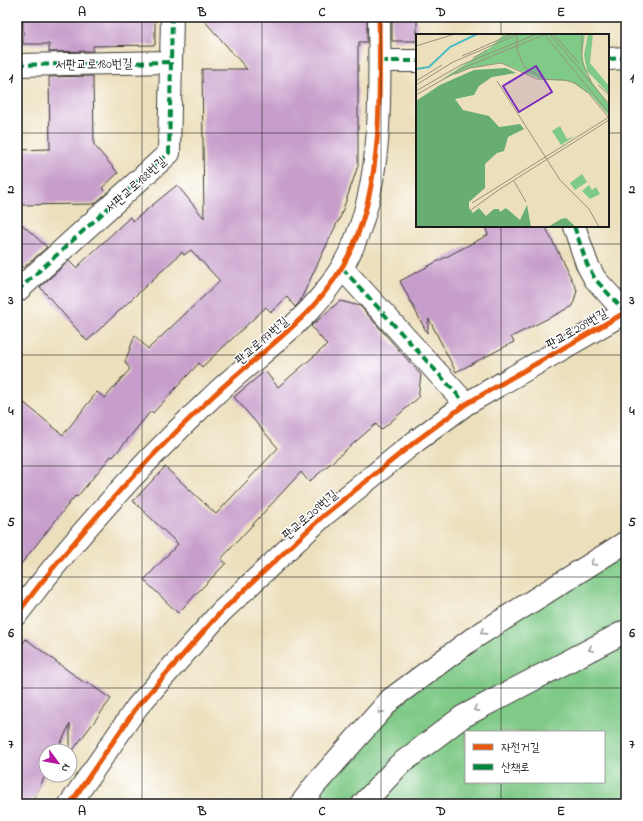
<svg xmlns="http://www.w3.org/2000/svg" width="643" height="821" viewBox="0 0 643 821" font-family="'Indie Flower','Poor Story',sans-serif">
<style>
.green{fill:#80ca88;stroke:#4e7352;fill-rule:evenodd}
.building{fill:#c79ecb}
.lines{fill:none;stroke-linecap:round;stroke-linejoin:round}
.street-casing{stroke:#3b3934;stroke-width:24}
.highway-casing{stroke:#3b3934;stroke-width:24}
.street{stroke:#fff;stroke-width:22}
.highway{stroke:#fff;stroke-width:22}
.quiet{stroke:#00873e;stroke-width:4;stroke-dasharray:8 4;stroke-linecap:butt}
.cycleway-casing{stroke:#fff;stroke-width:8}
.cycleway{stroke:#e8590c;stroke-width:5}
.oneway{stroke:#999}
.grid{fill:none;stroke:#1c1c1c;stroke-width:1;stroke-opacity:0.55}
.labels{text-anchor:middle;stroke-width:3;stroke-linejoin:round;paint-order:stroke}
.street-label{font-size:13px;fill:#1c1c1c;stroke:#fff}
.inset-river{fill:none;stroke:#4cbbc2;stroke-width:2}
.inset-road{fill:none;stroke:#99917c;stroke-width:1}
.view{fill:#7b2cbf;fill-opacity:0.15;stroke:#7b2cbf;stroke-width:2}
.inset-edge{fill:none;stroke:#1c1c1c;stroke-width:2}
.neatline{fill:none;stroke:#1c1c1c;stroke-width:1.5}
.grid-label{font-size:13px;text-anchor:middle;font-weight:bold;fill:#1c1c1c}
</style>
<rect width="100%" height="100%" fill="#fff"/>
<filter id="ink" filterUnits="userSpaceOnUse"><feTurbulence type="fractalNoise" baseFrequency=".025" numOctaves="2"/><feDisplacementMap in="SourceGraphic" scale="8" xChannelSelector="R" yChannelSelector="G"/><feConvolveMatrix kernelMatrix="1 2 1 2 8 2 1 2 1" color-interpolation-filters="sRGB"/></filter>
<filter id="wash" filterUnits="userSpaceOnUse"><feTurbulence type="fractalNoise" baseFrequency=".012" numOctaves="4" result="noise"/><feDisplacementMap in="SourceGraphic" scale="16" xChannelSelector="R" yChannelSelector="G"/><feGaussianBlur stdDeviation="0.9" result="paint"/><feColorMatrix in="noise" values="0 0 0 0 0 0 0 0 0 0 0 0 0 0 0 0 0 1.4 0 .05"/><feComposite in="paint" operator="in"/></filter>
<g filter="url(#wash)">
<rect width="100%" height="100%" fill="#ecdfbc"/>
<path class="green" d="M626,542V804H301L391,699ZM466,732H604V782H466Z"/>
<g id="blocks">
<path class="building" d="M23,17H155V45L93,46V51L49,52V44H23Z
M201,17H367V42H359V47H358V166L339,221H338L299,303L295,307L287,297L271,312L266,307L202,367L199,363L153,413L151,411L113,457L111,456L77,497L75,496L17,569V397L63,435L97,392L105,398L130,369L125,362L135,335L148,349L220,281L191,250L184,255L182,252L87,341L40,287L69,261L76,268L130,217L133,221L177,185L204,218L202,69H247Z
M392,17H417V41H392Z
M93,76L94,145L118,173L102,188L107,193L94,204L17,205V150L50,149L49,77Z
M17,220L47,247L23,268L17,261Z
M485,226H545L577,290L573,306L511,337L514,342L456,372L429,319L427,333L400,281L488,235Z
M340,301L360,306L421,375L418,398L381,430L376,424L309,482L301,472L221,559L226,563L178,613L144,580L178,544L133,501L165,467L216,514L278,448L234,397L265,371L278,387L327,345L311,326Z
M26,639L86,684L87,682L111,699L70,754V724L57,751H46V774L31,804H17V651Z"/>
</g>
</g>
<g filter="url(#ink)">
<use href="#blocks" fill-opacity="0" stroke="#3b3934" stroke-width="1"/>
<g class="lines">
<g class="street-casing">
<path id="street" d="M608,59L626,58
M380,61H417
M17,65L171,62
M574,226L587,264L595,279L625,312
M342,268L466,404
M17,291L169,153L172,17
M17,614C76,536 140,465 211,398C262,349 323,314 353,246C383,178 380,90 379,17
M70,804L137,707L166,674L221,612L323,516L416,441L466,404L626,312"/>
</g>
<g class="highway-casing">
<path id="highway" d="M301,804L315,785L391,699L472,639L626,542
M363,804L399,765L462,717L626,631"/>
</g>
<use href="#street" class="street"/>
<use href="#highway" class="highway"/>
<path class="quiet" d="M608,59L626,58
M380,61H417
M17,65L171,62
M574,226L587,264L595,279L625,312
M342,268L466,404
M17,291L169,153L172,17"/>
<g class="cycleway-casing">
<path id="cycleway" d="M17,614C76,536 140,465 211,398C262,349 323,314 353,246C383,178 380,90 379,17
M70,804L137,707L166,674L221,612L323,516L416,441L466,404L626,312"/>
</g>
<use href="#cycleway" class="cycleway"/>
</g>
<defs><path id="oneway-chevron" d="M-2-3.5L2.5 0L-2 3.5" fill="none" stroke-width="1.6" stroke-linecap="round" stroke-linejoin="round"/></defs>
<g class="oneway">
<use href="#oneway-chevron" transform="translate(593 563) rotate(148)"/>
<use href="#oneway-chevron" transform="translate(483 632) rotate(148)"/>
<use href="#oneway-chevron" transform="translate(591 649) rotate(153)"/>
<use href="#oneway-chevron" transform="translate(476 709) rotate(152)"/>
<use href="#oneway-chevron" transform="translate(380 711) rotate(131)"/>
</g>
</g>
<path class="grid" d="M142,17V804M262,17V804M381,17V804M501,17V35M17,133H417M608,133H626M501,226V732M17,244H626M17,355H626M17,466H626M17,577H626M17,688H626M501,782V804"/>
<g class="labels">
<g class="street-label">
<text transform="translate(94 63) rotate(-1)" y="5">서판교로180번길</text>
<text transform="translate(135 184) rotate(-42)" y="5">서판교로188번길</text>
<text transform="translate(576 328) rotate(-30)" y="5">판교로209번길</text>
<text transform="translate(261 340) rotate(-41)" y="5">판교로197번길</text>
<text transform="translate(309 514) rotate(-41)" y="5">판교로209번길</text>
</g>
</g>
<g transform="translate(416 34)">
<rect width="193" height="193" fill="#ecdfbc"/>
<path d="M88,0H169L166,21L171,41L193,71V82L175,61L154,47L127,46L85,29L54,34L25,46L75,13ZM172,0H177L174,29L193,52V60L171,37L168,21ZM144,92L151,105L159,102L145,111L136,97ZM166,140L171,148L159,156L154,149ZM173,151L176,156L180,153L184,160L174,165L166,157Z" fill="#80ca88"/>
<path d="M90,34L100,39L76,43L63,52L58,61L39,65L47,76L73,82L83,93L104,90L108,95L92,103L88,117L81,119L69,130V154L53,168V174L57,179L63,174L70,182L78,175H83L84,178L90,174L104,186L111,171L115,193H0V67L24,51L58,36ZM150,184L160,193H132L145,185Z" fill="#68ae74"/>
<path class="inset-river" d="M0,35L13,33L34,13L61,0"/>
<path class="inset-road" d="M101,0V16L108,33L127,44M128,0L193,79M134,0L193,70M137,0L163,29M166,0V28L175,47M0,12L39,0M46,22L96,0M57,24L71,16M39,40L54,34L85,29L121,45L148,46M148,46L159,49L175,61M0,47L26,31M81,47L144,146L173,175L183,193M0,51L37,28L103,0M182,51L193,61M0,57L45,31L121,0M0,61L47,34L130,0M174,61L193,84M98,147L110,168M56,169L193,83M55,176L81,157L193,86"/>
<path class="view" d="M120,32L136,58L103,78L87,52Z"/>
<rect width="193" height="193" class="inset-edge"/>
</g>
<rect width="643" height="821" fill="none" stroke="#fff" stroke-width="44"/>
<rect x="465" y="731" width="140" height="52" fill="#ffffff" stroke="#a4a4a4"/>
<rect x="473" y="744" width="20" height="6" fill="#e8590c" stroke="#a4a4a4"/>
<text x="501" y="751" font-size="12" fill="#1c1c1c">자전거길</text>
<rect x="473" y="764" width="20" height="6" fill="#00873e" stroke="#a4a4a4"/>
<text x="501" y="771" font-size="12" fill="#1c1c1c">산책로</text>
<g transform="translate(58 763) rotate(122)"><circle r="19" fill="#ffffff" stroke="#a4a4a4"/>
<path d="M0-3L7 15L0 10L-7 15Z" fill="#b5179e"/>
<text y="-6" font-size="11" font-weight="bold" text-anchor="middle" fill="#1c1c1c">N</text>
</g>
<rect x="22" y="22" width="599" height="777" class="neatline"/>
<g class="grid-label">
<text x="82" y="16">A</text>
<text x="202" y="16">B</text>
<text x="322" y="16">C</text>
<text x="441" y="16">D</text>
<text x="561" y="16">E</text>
<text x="11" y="82">1</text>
<text x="632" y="82">1</text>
<text x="11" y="193">2</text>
<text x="632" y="193">2</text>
<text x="11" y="304">3</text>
<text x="632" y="304">3</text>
<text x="11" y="415">4</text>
<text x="632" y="415">4</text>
<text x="11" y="526">5</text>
<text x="632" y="526">5</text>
<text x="11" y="637">6</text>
<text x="632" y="637">6</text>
<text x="11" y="748">7</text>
<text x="632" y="748">7</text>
<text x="82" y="815">A</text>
<text x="202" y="815">B</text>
<text x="322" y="815">C</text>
<text x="441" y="815">D</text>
<text x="561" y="815">E</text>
</g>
</svg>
